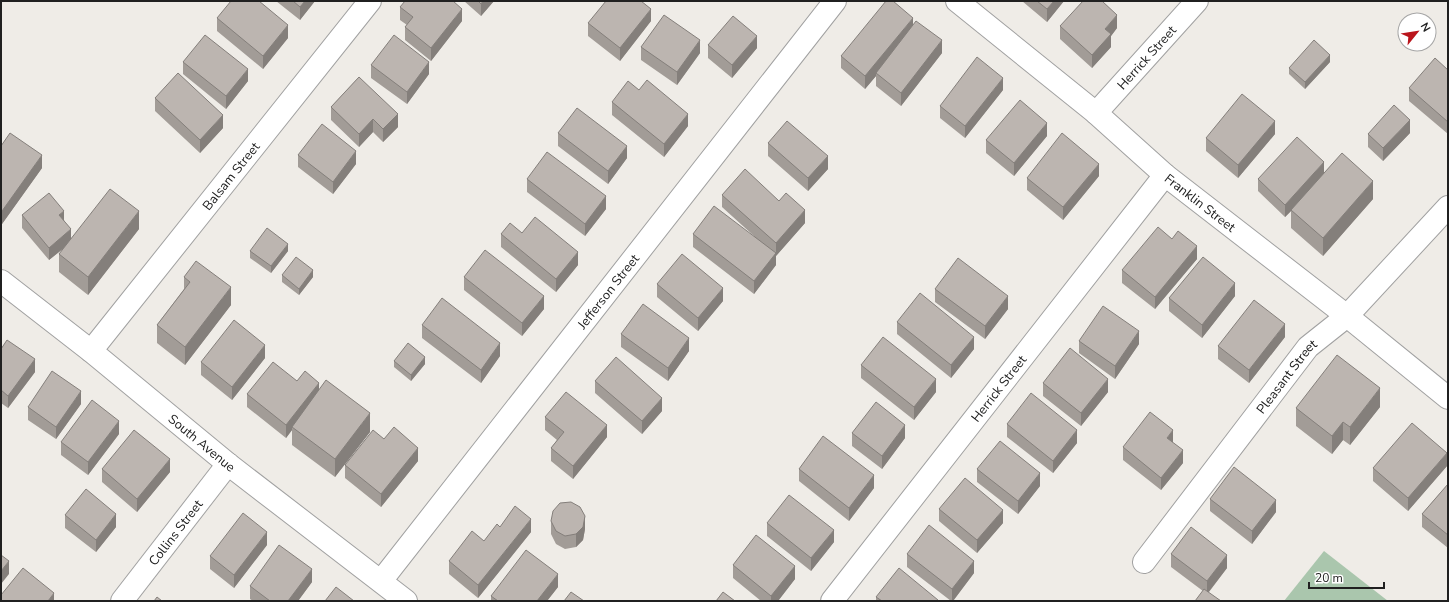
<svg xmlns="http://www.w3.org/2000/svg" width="1449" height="602" viewBox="0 0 1449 602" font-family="'Nunito Sans',sans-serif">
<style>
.cemetery{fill:#aac6ad}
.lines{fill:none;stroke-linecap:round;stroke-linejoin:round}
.minor-casing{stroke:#a1a1a1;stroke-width:24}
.minor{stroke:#fff;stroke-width:22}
.wall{fill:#a29c97}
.shaded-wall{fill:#847f7b}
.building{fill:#bcb5b0;stroke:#847f7b}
.labels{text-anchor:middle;stroke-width:3.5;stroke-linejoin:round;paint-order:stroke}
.street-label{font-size:13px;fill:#202020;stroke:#fff}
</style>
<rect width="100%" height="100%" fill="#efece7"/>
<path class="cemetery" d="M1324,551L1388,601H1284Z"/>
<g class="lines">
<g class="minor-casing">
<g id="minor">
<path id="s1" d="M957,1L1096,113L1165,175L1347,316L1448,398"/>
<path id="s2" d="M1096,113L1197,1"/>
<path id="s3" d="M1,281L91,351L228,464L406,601"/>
<path id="s4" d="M91,351L370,1"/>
<path id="s5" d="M1144,562L1308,347L1347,316L1448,207"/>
<path id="s6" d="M381,581L835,1"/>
<path id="s7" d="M122,601L228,464"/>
<path id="s8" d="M832,601L1165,175"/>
</g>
</g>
<use href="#minor" class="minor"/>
</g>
<path class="wall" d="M276,1H315L300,20Z
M464,1H494L481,16Z
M1022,1H1064L1047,22Z
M400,7L462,21L431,61L405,40V27L407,25L400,20Z
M217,18L288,38L263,69L217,31Z
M651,21L620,61L588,36V23Z
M913,25L942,53L901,106L876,86V76L865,89L841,68V56Z
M1060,26L1117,28L1111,36V47L1092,68L1060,39Z
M708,45L757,48L732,78L708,58Z
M641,47L700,53L677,85L641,60Z
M183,62L248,81L226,109L183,74Z
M1330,62L1305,89L1289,74V68Z
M371,65L429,74L407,104L371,78Z
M1448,70V134L1409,101V88Z
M359,77L398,127L383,142L373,132L359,147L331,120V107Z
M639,90L688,126L664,157L612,115V102Z
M1003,90L965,138L940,118V106Z
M155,98L223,128L200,153L155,111Z
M558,133L627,158L608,184L558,146Z
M1410,133L1383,161L1368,147V134Z
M1275,134L1238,178L1206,151V138Z
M1047,136L1014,176L986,153V140Z
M768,143L828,169L808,191L768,156Z
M1,146L42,168L2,224L1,223Z
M298,155L356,164L333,194L298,167Z
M1324,172L1373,199L1323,256L1291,228V211L1285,217L1258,191V179Z
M1099,176L1063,220L1027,190V178Z
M527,179L606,209L585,236L527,192Z
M722,195L805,223L776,256V265L754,294L693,247V234L754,236L722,207Z
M22,215L64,220L71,238L139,229L88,295L59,272V254L63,249L49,260L22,228Z
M522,233L578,265L556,292L501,247V234Z
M1172,239L1197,259L1155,309L1122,283V270Z
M250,251H288L271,273L250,258Z
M282,275L313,277L299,295L282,282Z
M184,277L231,305L185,365L157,343V325L184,289Z
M464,277L544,309L522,336L464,290Z
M657,284L723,301L698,331L657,297Z
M935,289L1008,309L985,339L935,302Z
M1235,296L1202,338L1169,311V298Z
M897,322L974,349L951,378L897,334Z
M422,325L500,356L481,383L422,338Z
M621,334L689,351L668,381L621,347Z
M1285,337L1249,383L1218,359V346Z
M1079,341L1139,344L1115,379L1079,353Z
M1,349L35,372L8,408L1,403Z
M265,358L232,400L201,375V362Z
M394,361L425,364L411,381L394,367Z
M861,365L936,392L914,420L861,378Z
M595,381L662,411L642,434L595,393Z
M1043,383L1108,392L1081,426L1043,396Z
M319,389L370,432L335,477L292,445V430L286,438L247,407V394Z
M81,404L56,439L28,420V407Z
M1380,407L1350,445L1343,440L1332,454L1296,426V408Z
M545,417L607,437L573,479L551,461V448L557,440L545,430Z
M1007,424L1077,443L1053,473L1007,437Z
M852,433L905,438L882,469L852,446Z
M119,434L88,475L61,455V442Z
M384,439L418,461L381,507L345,478V465Z
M1123,447L1183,463L1161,490L1123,460Z
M1447,466L1408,511L1373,481V468Z
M102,469L170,472L137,512L102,482Z
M799,469L874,488L849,521L799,481Z
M977,469L1040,486L1018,514L977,482Z
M1448,484V548L1422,527V514Z
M1210,499L1276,512L1252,544L1210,511Z
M939,509L1003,523L977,553L939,521Z
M65,515L116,527L96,552L65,528Z
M551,521L585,529L583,540L576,547L565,549L556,544L551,534Z
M767,523L834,542L811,571L767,536Z
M500,527L531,532L478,598L449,574V561L484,541Z
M267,545L234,588L210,569V556Z
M907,554L974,573L953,601H951L907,567Z
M1171,554L1227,568L1209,592L1203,591L1171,567Z
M733,565L795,579L778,601H761L733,578Z
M312,582L298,601H253L250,599V586Z
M558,587L547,601H491V596Z
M876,597L938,601H876Z"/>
<path class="shaded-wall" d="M305,1H315L300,20V7Z
M483,1H494L481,16V4Z
M1054,1H1064L1047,22V9Z
M462,9V21L431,61V48Z
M651,9V21L620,61V48Z
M1117,15V28L1111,36V47L1092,68V55L1105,29Z
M913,18V31L876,73V76L865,89V76Z
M288,25V38L263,69V56Z
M757,36V48L732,78V65Z
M700,40V53L677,85V72Z
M942,40V53L901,106V93Z
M1330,55V62L1305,89V82Z
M429,62V74L407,104V92Z
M248,69V81L226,109V96Z
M1003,78V90L965,138V126Z
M398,114V127L383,142V129Z
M688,114V126L664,157V144Z
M223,115V128L200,153V140Z
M373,119V132L359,147V134Z
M1410,120V133L1383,161V148Z
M1275,121V134L1238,178V165Z
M1047,123V136L1014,176V163Z
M627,146V158L608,184V171Z
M356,151V164L333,194V182Z
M42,155V168L2,224V211Z
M828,156V169L808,191V178Z
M1324,162V175L1291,210V211L1285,217V205Z
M1099,164V176L1063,220V207Z
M1373,181V199L1323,256V238Z
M606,196V209L585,236V224Z
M805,210V223L776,256V243Z
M64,211V224L59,215Z
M139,211V229L88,295V277Z
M71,229V242L49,260V248Z
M288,244V251L271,273V266Z
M1197,246V259L1155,309V297Z
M578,252V265L556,292V279Z
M776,253V265L754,294V281Z
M313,270V277L299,295V289Z
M1235,283V296L1202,338V325Z
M231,287V305L185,365V347Z
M723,288V301L698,331V318Z
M544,296V309L522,336V323Z
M1008,296V309L985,339V326Z
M1285,324V337L1249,383V370Z
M1139,331V344L1115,379V366Z
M974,337V349L951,378V365Z
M689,338V351L668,381V368Z
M500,343V356L481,383V370Z
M265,345V358L232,400V387Z
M425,357V364L411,381V375Z
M35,359V372L8,408V396Z
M936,379V392L914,420V407Z
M1108,379V392L1081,426V413Z
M319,383V396L292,427V430L286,438V425Z
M1380,388V407L1350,445V427Z
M81,391V404L56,439V427Z
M662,398V411L642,434V421Z
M370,413V432L335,477V459Z
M119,421V434L88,475V462Z
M1343,422V440L1332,454V436Z
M607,425V437L573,479V466Z
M905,425V438L882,469V456Z
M1077,430V443L1053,473V461Z
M1173,430V442L1167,451V438Z
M418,448V461L381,507V494Z
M1183,450V463L1161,490V478Z
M1447,453V466L1408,511V498Z
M170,459V472L137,512V499Z
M1040,473V486L1018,514V501Z
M874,475V488L849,521V508Z
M1276,500V512L1252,544V531Z
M1003,510V523L977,553V540Z
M116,514V527L96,552V540Z
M585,516V529L583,540L576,547V534Z
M531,519V532L478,598V585Z
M834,530V542L811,571V558Z
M267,532V545L234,588V575Z
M1227,555V568L1207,594V581Z
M9,561V574L1,584V571Z
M974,561V573L953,601H952V589Z
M795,566V579L778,601H771V596Z
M312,569V582L298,601H288Z
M558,574V587L547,601H537Z
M54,593V601H48Z"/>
<path class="building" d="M231,1H259L288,25L263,56L217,18Z
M293,1H305L300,7Z
M405,1H453L462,9L431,48L405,27L413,17L400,7Z
M478,1H483L481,4Z
M606,1H641L651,9L620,48L588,23Z
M886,1H893L913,18L865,76L841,56Z
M1037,1H1054L1047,9Z
M1083,1H1102L1117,15L1105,29L1111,34L1092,55L1060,26Z
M664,15L700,40L677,72L641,47Z
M733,16L757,36L732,65L708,45Z
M916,21L942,40L901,93L876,73Z
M205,35L248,69L226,96L183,62Z
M394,35L429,62L407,92L371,65Z
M1314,40L1330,55L1305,82L1289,68Z
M977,57L1003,78L965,126L940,106Z
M1435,58L1448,70V122L1409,88Z
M178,73L223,115L200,140L155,98Z
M359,77L398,114L383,129L373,119L359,134L331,107Z
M647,80L688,114L664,144L612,102L628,81L639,90Z
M1242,94L1275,121L1238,165L1206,138Z
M1020,100L1047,123L1014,163L986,140Z
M1394,105L1410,120L1383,148L1368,134Z
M577,108L627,146L608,171L558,133Z
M787,121L828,156L808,178L768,143Z
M322,124L356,151L333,182L298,155Z
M10,133L42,155L2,211L1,210V146Z
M1062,133L1099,164L1063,207L1027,178Z
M1297,137L1324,162L1285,205L1258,179Z
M547,152L606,196L585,224L527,179Z
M1342,153L1373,181L1323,238L1291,210Z
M745,169L779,201L786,193L805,210L776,243L722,195Z
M110,189L139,211L88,277L59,254Z
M49,193L64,211L59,215L71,229L49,248L22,215Z
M714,206L776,253L754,281L693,234Z
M535,217L578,252L556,279L501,234L510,223L522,233Z
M1158,227L1172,239L1178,231L1197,246L1155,297L1122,270Z
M267,228L288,244L271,266L250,251Z
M485,250L544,296L522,323L464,277Z
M682,254L723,288L698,318L657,284Z
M296,257L313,270L299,289L282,275Z
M1203,257L1235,283L1202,325L1169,298Z
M958,258L1008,296L985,326L935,289Z
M196,261L231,287L185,347L157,325L190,282L184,277Z
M920,293L974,337L951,365L897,322Z
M442,298L500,343L481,370L422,325Z
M1254,300L1285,324L1249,370L1218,346Z
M643,304L689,338L668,368L621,334Z
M1103,306L1139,331L1115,366L1079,341Z
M234,320L265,345L232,387L201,362Z
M883,337L936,379L914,407L861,365Z
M7,340L35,359L8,396L1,390V349Z
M408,343L425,357L411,375L394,361Z
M1070,348L1108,379L1081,413L1043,383Z
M1337,355L1380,388L1350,427L1343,422L1332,436L1296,408Z
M616,357L662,398L642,421L595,381Z
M273,362L297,381L305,371L319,383L286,425L247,394Z
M52,371L81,391L56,427L28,407Z
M326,380L370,413L335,459L292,427Z
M566,392L607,425L573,466L551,448L564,432L545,417Z
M1031,393L1077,430L1053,461L1007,424Z
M92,400L119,421L88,462L61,442Z
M876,402L905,425L882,456L852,433Z
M1150,412L1173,430L1167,438L1183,450L1161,478L1123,447Z
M1412,423L1447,453L1408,498L1373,468Z
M394,427L418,448L381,494L345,465L373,430L384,439Z
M134,430L170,459L137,499L102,469Z
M823,436L874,475L849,508L799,469Z
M1000,441L1040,473L1018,501L977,469Z
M1234,467L1276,500L1252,531L1210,499Z
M965,478L1003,510L977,540L939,509Z
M1448,484V535L1422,514Z
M86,489L116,514L96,540L65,515Z
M789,495L834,530L811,558L767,523Z
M571,502L580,507L585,516L583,527L576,534L565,536L556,531L551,521L553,511L560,503Z
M515,506L531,519L478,585L449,561L472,531L484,541L497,524L500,527Z
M243,513L267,532L234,575L210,556Z
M929,525L974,561L952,589L907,554Z
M1191,527L1227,555L1207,581L1171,554Z
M756,535L795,566L771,596L733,565Z
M279,545L312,569L288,601H270L250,586Z
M526,550L558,574L537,601H498L491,596Z
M1,555L9,561L1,571Z
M23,568L54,593L48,601H1V595Z
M899,568L938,600V601H882L876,597Z
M336,587L354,601H325Z
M1204,589L1221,601H1195Z
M571,592L584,601H564Z
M723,592L735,601H716Z
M157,597L162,601H154Z"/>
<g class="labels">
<g class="street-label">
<text dy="5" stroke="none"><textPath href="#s2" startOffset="75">Herrick Street</textPath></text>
<text dy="5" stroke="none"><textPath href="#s4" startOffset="224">Balsam Street</textPath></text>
<text dy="5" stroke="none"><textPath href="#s1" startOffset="316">Franklin Street</textPath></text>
<text dy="5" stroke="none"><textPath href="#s6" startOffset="368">Jefferson Street</textPath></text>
<text dy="5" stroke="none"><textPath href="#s5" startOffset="234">Pleasant Street</textPath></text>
<text dy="5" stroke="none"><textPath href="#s8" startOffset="270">Herrick Street</textPath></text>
<text dy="5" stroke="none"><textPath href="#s3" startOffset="258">South Avenue</textPath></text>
<text dy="5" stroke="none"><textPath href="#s7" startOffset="87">Collins Street</textPath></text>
</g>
</g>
<rect width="1449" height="602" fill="none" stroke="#202020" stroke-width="4"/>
<g transform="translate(1417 32) rotate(60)"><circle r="19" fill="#ffffff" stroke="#a6a6a6"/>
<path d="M0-3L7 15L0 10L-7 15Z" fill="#ba151c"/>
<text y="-6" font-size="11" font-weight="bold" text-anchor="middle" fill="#202020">N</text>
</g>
<path d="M1309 582v6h75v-6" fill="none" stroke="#202020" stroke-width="2"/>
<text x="1315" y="582" font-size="12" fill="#202020" stroke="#ffffff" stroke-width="3" paint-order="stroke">20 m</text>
</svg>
